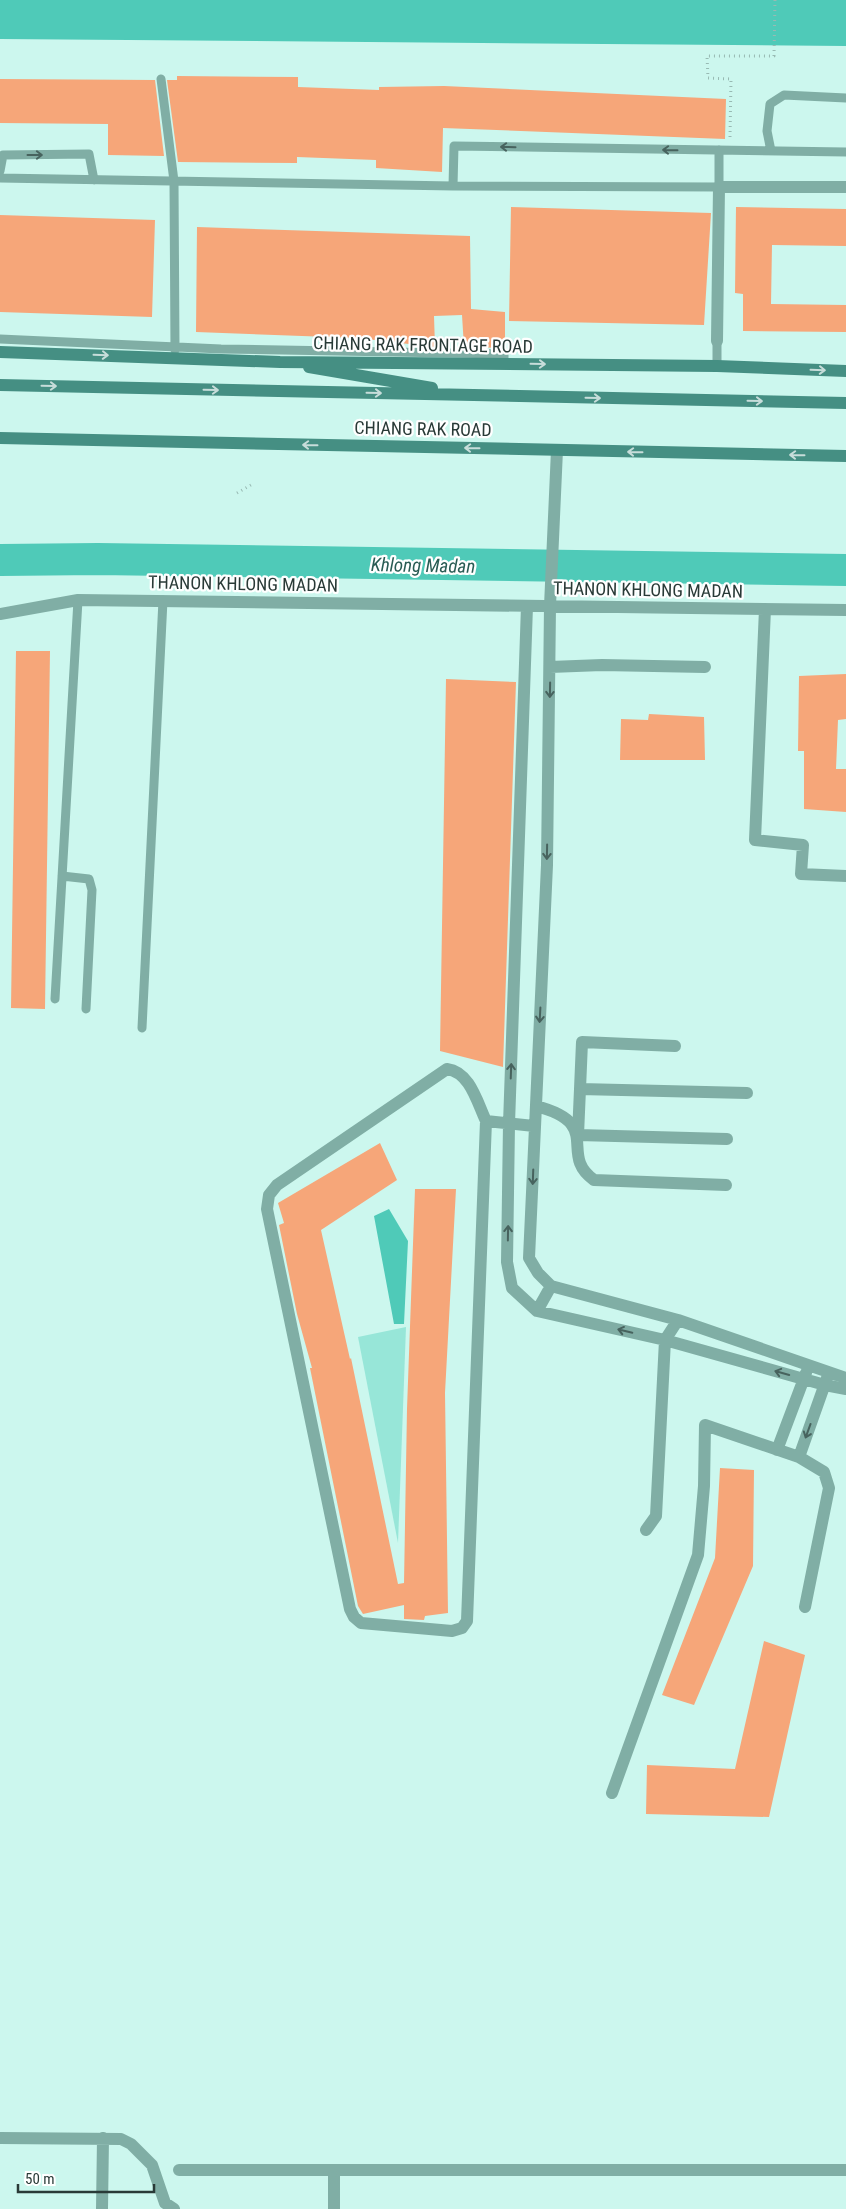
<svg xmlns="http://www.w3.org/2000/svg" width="846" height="2209" viewBox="0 0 846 2209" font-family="'Roboto Condensed',sans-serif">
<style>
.green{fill:#97e6d8}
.water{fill:#4fcab8}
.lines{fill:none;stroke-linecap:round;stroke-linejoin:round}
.river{stroke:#4fcab8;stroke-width:32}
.building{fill:#f6a679}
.path{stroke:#98bab3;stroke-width:3;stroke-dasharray:1 4;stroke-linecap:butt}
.lane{stroke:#80aea5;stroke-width:9}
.street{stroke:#80aea5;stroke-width:12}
.secondary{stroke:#458f83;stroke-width:12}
.oneway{stroke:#47635e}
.oneway2{stroke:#c7ddda}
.labels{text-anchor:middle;stroke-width:4.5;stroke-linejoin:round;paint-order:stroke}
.street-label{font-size:18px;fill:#293a37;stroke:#fff}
.water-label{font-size:19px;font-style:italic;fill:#295c54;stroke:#fff}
</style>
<rect width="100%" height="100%" fill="#ccf7ee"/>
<path class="green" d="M406,1327L398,1543L358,1337Z"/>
<path class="water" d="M0,0H846V46L0,39Z
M389,1209L408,1241L404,1324H394L374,1216Z"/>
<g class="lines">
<path class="river" d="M0,560L98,559L846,570"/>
</g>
<path class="building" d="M177,76L298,77V87L379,90V87L444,86L726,99L725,139L443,128L442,172L376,168V160L297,157V163L178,162L167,80H177Z
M0,79L155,80L164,156L108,155V124L0,123Z
M511,207L711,213L704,325L509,321Z
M736,207L846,209V246L772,245L771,304L846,305V332L743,331V294L735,293Z
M0,215L155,220L152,317L0,312Z
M197,227L470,236L471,309L505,312V348L464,347L462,315L434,316L435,347L357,338L196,332Z
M16,651H50L45,1009L11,1008Z
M846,674V719L838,720L836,769H846V812L804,809V751H798L799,676Z
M446,679L516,682L503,1067L440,1051Z
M649,714L704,717L705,760H620L621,719L648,720Z
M380,1143L397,1180L321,1230L350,1359L351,1358L398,1584L404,1583L407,1409L415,1189H456L445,1393L448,1613L425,1616L424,1620L404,1619V1605L363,1614L358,1606L310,1368H312L297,1314L279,1225L284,1223L278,1203Z
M720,1468L754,1470L753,1566L694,1705L662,1695L715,1558Z
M764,1641L805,1655L769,1817L646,1814L647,1765L735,1769Z"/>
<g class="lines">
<path class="path" d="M730,137L731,79L708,78L707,56H774L775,0
M237,493L251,485"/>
<path class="lane" d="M161,79L174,181L175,350
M771,151L767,131L770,104L784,95L846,98
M0,171L3,155L89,154L94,180
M0,178L453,186L719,187V150
M453,186L454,146L846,152
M0,339L221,349L504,354V363
M717,366V341
M62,876L89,879L92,890L86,1009
M55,999L78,600
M142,1028L163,600"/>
<path class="street" d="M717,341L719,187H846
M557,450L550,606L547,865L529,1258L538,1273L551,1286L678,1320L846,1378
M527,606L509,1124L507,1262L512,1288L537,1311L665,1340L825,1385L846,1389
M765,609L755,840L803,845L801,874L846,876
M0,614L78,600L846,610
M550,667L602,665L705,667
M447,1069C470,1072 477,1102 486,1121L467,1621L462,1628L452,1631L361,1623L354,1617L350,1609L267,1209L269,1195L277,1185Z
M580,1089L582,1042L675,1046
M536,1106C605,1124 557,1154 594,1180L726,1185
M486,1121L534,1126
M727,1139L578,1135L580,1089L747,1093
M537,1311L551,1286
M777,1450L806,1373
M799,1457L827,1378
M646,1530L656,1516L665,1340L678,1320
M612,1793L698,1555L704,1486L705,1425L799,1457L824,1472L829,1488L805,1607
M0,2138L121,2139L131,2144L152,2165L165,2203L174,2209
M179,2170H334
M102,2209L103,2138
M334,2209V2170H846"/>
<path class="secondary" d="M0,352L280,362L717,366L846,371
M309,367L432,388
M0,385L846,403
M0,438L846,456"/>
</g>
<defs><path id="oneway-shaft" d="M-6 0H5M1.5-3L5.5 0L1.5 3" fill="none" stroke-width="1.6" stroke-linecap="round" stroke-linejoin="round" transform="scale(1.25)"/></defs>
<g class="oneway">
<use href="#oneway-shaft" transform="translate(508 147) rotate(-179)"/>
<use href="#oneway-shaft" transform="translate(670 150) rotate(-179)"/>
<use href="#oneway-shaft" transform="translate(35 155)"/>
<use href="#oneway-shaft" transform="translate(550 690) rotate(91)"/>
<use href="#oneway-shaft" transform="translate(547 852) rotate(91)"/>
<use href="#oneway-shaft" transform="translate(540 1015) rotate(93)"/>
<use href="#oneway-shaft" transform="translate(511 1071) rotate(-88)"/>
<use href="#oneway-shaft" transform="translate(533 1177) rotate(92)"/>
<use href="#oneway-shaft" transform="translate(508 1233) rotate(-89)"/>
<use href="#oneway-shaft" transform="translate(625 1331) rotate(-167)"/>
<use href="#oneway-shaft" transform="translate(782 1373) rotate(-164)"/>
<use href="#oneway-shaft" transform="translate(808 1431) rotate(110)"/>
</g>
<g class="oneway2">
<use href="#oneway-shaft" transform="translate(101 355) rotate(2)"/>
<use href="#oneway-shaft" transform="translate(538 364) rotate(1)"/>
<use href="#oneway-shaft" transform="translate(818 370) rotate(2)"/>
<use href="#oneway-shaft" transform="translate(49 386) rotate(1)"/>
<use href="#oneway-shaft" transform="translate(211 390) rotate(1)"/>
<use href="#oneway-shaft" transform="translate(374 393) rotate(1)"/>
<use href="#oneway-shaft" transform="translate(593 398) rotate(1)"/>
<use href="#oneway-shaft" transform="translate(755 401) rotate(1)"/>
<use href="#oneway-shaft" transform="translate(310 445) rotate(-179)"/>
<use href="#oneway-shaft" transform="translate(472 448) rotate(-179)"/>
<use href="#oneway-shaft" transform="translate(635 452) rotate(-179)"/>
<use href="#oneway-shaft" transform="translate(797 455) rotate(-179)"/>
</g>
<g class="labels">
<g class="street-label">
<text transform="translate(423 345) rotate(1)" y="6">CHIANG RAK FRONTAGE ROAD</text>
<text transform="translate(423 429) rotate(1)" y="6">CHIANG RAK ROAD</text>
<text transform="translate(243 584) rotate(1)" y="6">THANON KHLONG MADAN</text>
<text transform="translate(648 590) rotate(1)" y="6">THANON KHLONG MADAN</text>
</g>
<g class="water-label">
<text transform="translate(423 565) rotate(1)" y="7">Khlong Madan</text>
</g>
</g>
<path d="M18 2184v8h136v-8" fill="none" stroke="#293a37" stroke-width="2.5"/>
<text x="25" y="2184" font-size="15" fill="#293a37" stroke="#ffffff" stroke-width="4" paint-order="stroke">50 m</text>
</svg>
